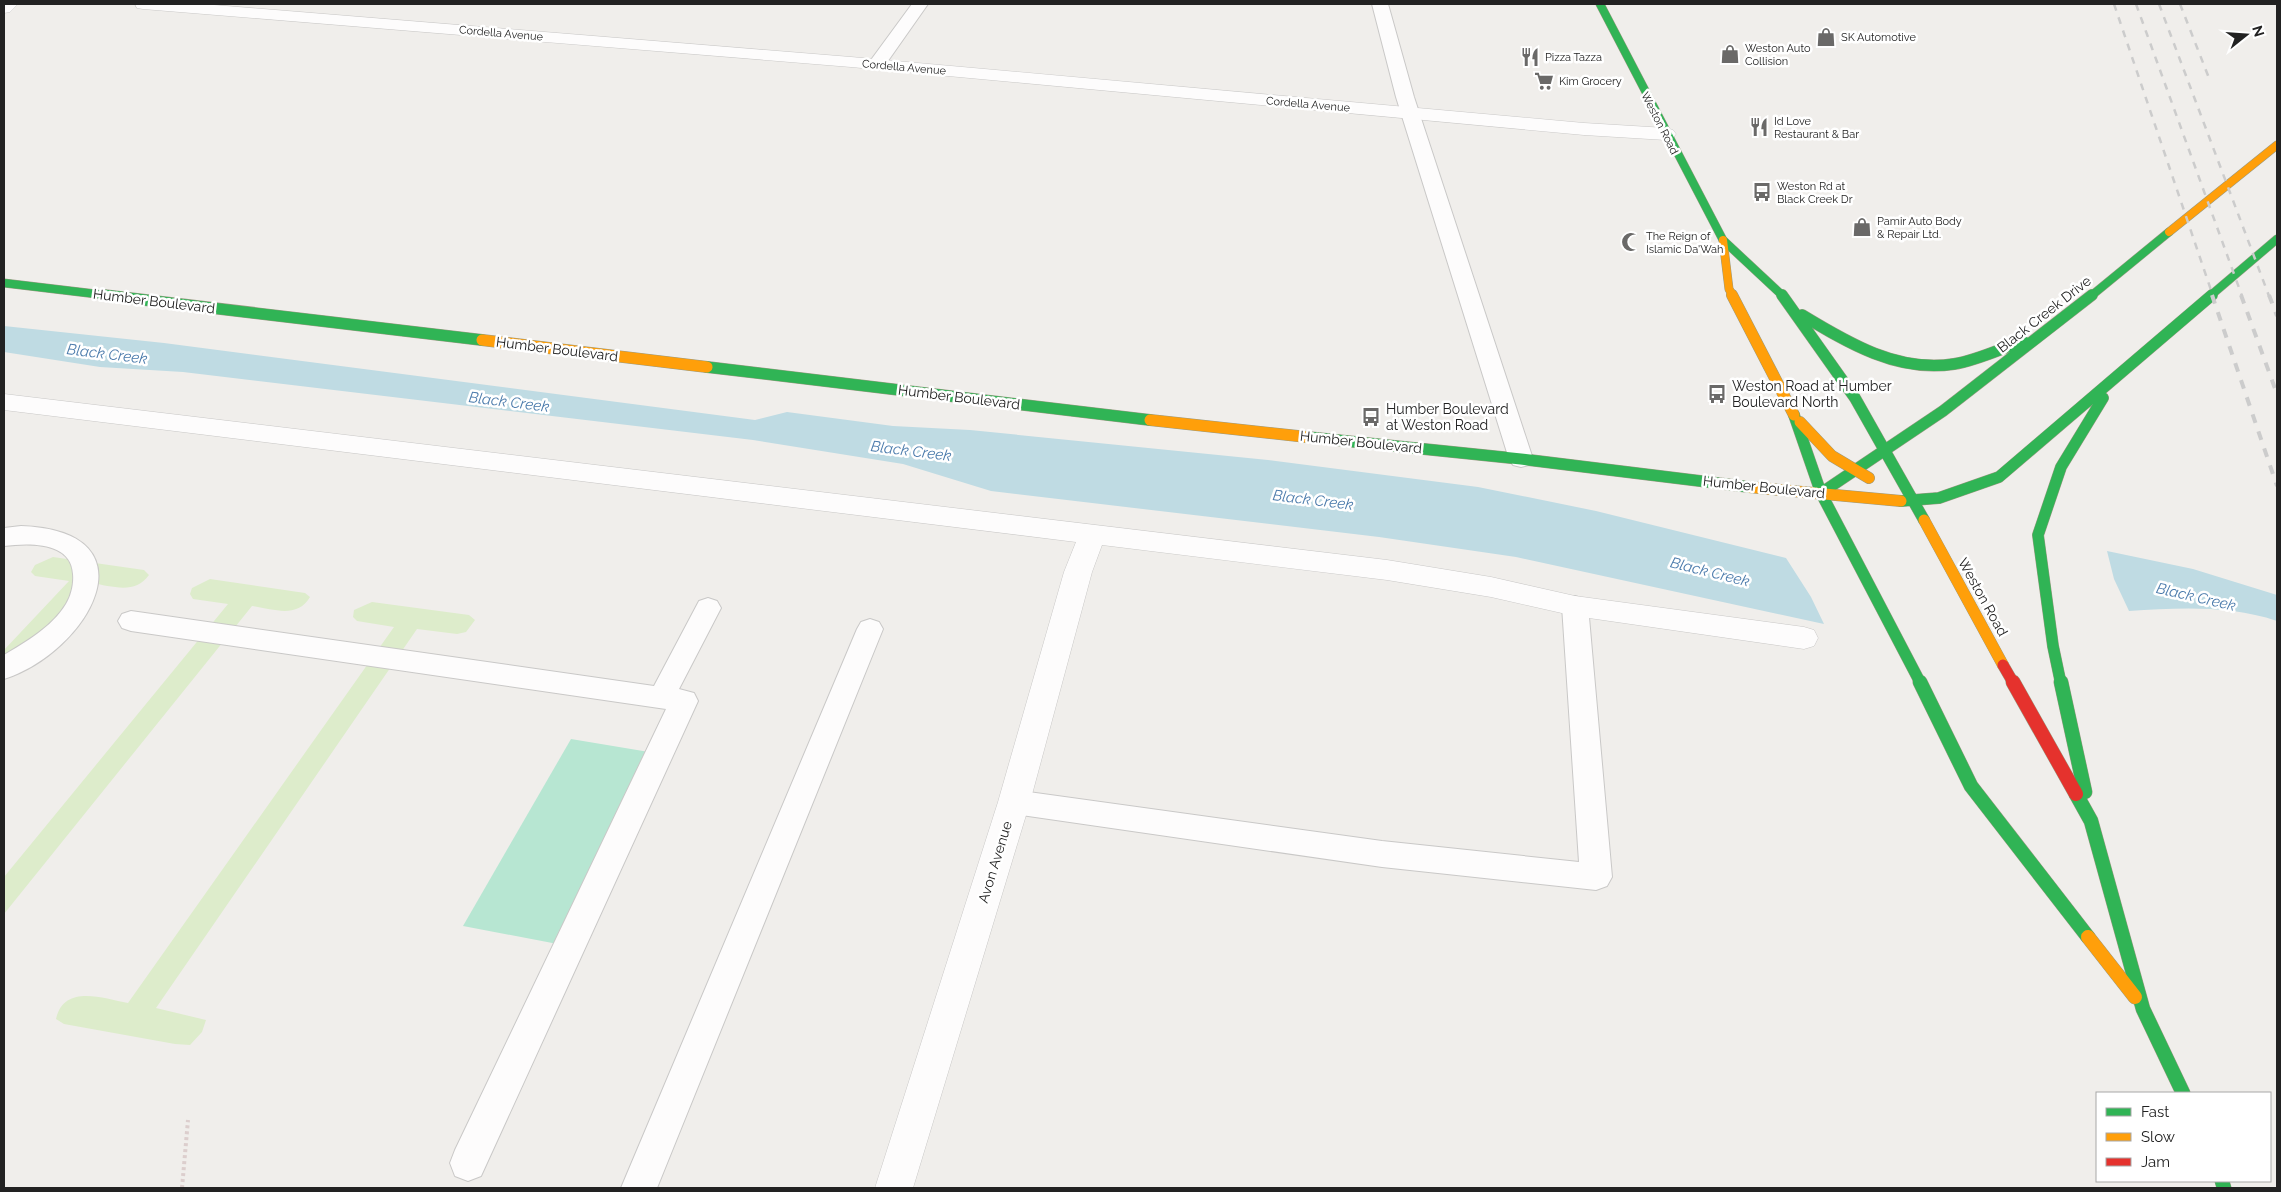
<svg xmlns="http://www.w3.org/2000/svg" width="2281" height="1192" viewBox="0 0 2281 1192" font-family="Raleway,sans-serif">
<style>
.grass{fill:#ddeccb}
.pitch{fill:#b7e6d2}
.water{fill:#bfdbe3}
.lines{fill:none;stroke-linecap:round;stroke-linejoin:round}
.lane-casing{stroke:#c9c8c7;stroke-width:2}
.street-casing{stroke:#c9c8c7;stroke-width:1}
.fast-far2-casing{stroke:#999a82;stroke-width:9}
.fast-far1-casing{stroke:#999a82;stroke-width:12}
.fast-casing{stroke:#999a82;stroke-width:15}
.slow-far2-casing{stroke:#999a82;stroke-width:9}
.slow-far1-casing{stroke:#999a82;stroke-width:12}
.slow-casing{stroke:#999a82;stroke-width:15}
.jam-far1-casing{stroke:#999a82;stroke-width:12}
.jam-casing{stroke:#999a82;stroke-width:15}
.path{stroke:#dccecd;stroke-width:4;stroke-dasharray:3 3;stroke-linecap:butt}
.lane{fill:#fdfcfc;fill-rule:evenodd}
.street{fill:#fdfcfc;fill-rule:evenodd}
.fast-far2{stroke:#30b455;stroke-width:8}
.fast-far1{stroke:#30b455;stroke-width:11}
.fast{stroke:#30b455;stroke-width:14}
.slow-far2{stroke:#ff9f0a;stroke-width:8}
.slow-far1{stroke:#ff9f0a;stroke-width:11}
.slow{stroke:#ff9f0a;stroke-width:14}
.jam-far1{stroke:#e5322d;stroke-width:11}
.jam{stroke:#e5322d;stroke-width:14}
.rail-far1{stroke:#ccc;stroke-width:2.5;stroke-dasharray:7 7;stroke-linecap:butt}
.rail{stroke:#ccc;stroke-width:4;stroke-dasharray:9 9;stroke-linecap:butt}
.labels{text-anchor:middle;stroke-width:5;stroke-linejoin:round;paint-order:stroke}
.far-street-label{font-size:11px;fill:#222;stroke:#fff}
.far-poi-label{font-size:11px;fill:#222;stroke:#fff;text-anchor:start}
.street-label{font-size:14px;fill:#222;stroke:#fff}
.poi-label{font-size:14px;fill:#222;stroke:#fff;text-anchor:start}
.water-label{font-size:15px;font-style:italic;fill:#4a7aab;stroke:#fff}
</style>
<rect width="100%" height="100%" fill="#f0eeeb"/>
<path class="grass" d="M53,557L144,570L149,575C135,595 112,586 91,583L4,677V650L69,581L35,576L31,572L35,565Z
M210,579L305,593L310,597C297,619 273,609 252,606L4,914V877L228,604L193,599L190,594L192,588Z
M372,602L469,615L475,620L466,632L457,634L417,629L156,1008L206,1020L202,1032L190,1045L175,1044L64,1024L56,1019C64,984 102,998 128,1003L394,627L357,621L353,617L354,610Z"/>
<path class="pitch" d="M571,739L667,755L568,946L463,926Z"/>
<path class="water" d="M4,326L164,343L755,420L787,412L893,426L970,430L1268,460L1478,487L1596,511L1786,558L1811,597L1824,624L1516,557L1379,537L991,491L903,464L753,440L183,372L100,367L4,352Z
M2107,551L2193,569L2277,595V621C2229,605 2179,608 2129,611L2114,579Z"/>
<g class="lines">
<g class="lane-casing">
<path id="lane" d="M912,4H928L883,68H871L868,64Z
M1372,4H1388L1414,97L1533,459L1529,465L1521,467L1513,465L1509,459L1396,97Z
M21,526C158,531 88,652 4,679V655C26,642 52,627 66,604C71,596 74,584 73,574C71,541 28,543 4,546V528Z
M1575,596L1584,599L1588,606L1612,877L1607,886L1596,890L1382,867L1014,814L1003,811L999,802L1003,793L1014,790L1382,841L1579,862L1562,606L1566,599Z
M708,598L717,601L721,608L679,689L694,693L698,701L481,1176L468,1181L455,1176L450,1163L455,1150L666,709L131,631L122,628L118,621L122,614L131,611L654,686L699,601Z
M870,619L879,622L883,629L657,1188H621L857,629L861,622Z"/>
</g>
<g class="street-casing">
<path id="street" d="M4,4H18L10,12L4,13Z
M135,4H202L851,57L1584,123L1666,128L1673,130L1676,134L1673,138L1666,140L1584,135L851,67L143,9L137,8Z
M4,394L1387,560L1491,577L1575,596L1804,627L1814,630L1818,638L1814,646L1804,649L1575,616L1491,597L1387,580L1102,545L1092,572L1030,802L913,1188H875L998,802L1064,572L1076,542L4,410Z"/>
</g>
<g class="fast-far2-casing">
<path id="fast-far2" d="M1600,4L1723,240L1783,296
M4,283L113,296
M2091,296L2169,232
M2210,296L2277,239"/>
</g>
<g class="fast-far1-casing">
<path id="fast-far1" d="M103,295L482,340
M1782,295L1855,398L1924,520
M1802,315C1848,343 1898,373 1954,364C1978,360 2000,349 2023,341
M707,367L1150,420
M1794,415L1821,493L1921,684
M1307,437L1521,459L1749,487
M1821,493L1943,411L2092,295
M1901,501L1939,498L1999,477L2212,295
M2061,684L2053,646L2038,535L2061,467L2103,398"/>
</g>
<g class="fast-casing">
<path id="fast" d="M1920,682L1971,786L2088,937
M2061,682L2085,792
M2076,794L2091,821L2143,1009L2183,1093
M2222,1181L2224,1188"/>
</g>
<g class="slow-far2-casing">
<path id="slow-far2" d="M2169,232L2277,145
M1723,240L1729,289L1733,296"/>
</g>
<g class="slow-far1-casing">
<path id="slow-far1" d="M1732,295L1794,415
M482,340L707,367
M1150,420L1307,437
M1800,422L1832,456L1869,478
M1749,487L1901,501
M1924,520L2003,665"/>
</g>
<g class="slow-casing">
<path id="slow" d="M2088,937L2135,997"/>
</g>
<g class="jam-far1-casing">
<path id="jam-far1" d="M2003,665L2014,684"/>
</g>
<g class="jam-casing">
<path id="jam" d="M2013,682L2076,794"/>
</g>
<path class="path" d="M182,1188L188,1120"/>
<use href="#lane" class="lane"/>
<use href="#street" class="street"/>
<use href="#fast-far2" class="fast-far2"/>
<use href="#fast-far1" class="fast-far1"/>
<use href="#fast" class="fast"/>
<use href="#slow-far2" class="slow-far2"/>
<use href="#slow-far1" class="slow-far1"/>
<use href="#slow" class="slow"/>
<use href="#jam-far1" class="jam-far1"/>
<use href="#jam" class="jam"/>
<path class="rail-far1" d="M2114,4L2213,296
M2136,4L2242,296
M2159,4L2269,296
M2180,4L2209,78"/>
<path class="rail" d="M2212,295L2277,486
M2241,295L2277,394
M2269,295L2277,316"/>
</g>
<defs>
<g id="shop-bare" transform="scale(1.5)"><path d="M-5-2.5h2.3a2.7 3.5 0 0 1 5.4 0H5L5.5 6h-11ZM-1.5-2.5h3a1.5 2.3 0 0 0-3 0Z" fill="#6a6968" stroke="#fff" stroke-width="2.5" paint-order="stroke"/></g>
<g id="restaurant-bare" transform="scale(1.5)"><path d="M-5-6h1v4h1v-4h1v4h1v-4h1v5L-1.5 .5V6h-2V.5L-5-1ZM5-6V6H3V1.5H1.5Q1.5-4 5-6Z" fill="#6a6968" stroke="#fff" stroke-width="2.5" paint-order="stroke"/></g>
<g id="supermarket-bare" transform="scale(1.5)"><path d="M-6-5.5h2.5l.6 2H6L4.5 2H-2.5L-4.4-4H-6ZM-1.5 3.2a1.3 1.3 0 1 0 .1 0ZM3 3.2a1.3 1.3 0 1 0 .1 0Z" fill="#6a6968" stroke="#fff" stroke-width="2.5" paint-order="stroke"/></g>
<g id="bus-bare" transform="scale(1.5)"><path d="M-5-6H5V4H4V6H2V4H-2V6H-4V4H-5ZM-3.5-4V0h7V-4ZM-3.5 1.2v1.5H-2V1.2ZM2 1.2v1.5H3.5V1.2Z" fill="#6a6968" stroke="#fff" stroke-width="2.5" paint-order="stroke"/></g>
<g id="mosque-bare" transform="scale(1.5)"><path d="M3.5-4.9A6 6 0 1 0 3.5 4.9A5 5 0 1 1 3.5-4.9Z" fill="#6a6968" stroke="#fff" stroke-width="2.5" paint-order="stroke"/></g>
</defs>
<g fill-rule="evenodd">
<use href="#shop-bare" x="1826" y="37"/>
<use href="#shop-bare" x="1730" y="54"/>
<use href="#restaurant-bare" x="1530" y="57"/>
<use href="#supermarket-bare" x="1544" y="81"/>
<use href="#restaurant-bare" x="1759" y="127"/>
<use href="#bus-bare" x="1762" y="192"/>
<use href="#shop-bare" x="1862" y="227"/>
<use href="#mosque-bare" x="1631" y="242"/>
<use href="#bus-bare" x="1717" y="394"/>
<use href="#bus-bare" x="1371" y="417"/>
</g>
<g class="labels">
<g class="far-street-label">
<text transform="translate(501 33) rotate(5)" y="4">Cordella Avenue</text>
<text transform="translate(904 67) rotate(5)" y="4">Cordella Avenue</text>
<text transform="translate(1308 104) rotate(5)" y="4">Cordella Avenue</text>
<text transform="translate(1660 123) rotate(63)" y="4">Weston Road</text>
</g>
<g class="far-poi-label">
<text x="1841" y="41">SK Automotive</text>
<text x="1745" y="52">Weston Auto<tspan x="1745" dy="13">Collision</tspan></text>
<text x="1545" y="61">Pizza Tazza</text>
<text x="1559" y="85">Kim Grocery</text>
<text x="1774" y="125">Id Love<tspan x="1774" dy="13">Restaurant &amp; Bar</tspan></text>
<text x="1777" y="190">Weston Rd at<tspan x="1777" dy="13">Black Creek Dr</tspan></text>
<text x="1877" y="225">Pamir Auto Body<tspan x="1877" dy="13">&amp; Repair Ltd.</tspan></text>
<text x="1646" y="240">The Reign of<tspan x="1646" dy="13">Islamic Da'Wah</tspan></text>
</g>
<g class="street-label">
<text transform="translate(154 301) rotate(7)" y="5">Humber Boulevard</text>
<text transform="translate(2044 314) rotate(-38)" y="5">Black Creek Drive</text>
<text transform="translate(557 349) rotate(7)" y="5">Humber Boulevard</text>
<text transform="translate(959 397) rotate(7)" y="5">Humber Boulevard</text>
<text transform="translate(1361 442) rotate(6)" y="5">Humber Boulevard</text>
<text transform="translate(1764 487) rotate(6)" y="5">Humber Boulevard</text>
<text transform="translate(1983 597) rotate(61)" y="5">Weston Road</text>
<text transform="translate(995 862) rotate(-73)" y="5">Avon Avenue</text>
</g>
<g class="poi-label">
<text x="1732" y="391">Weston Road at Humber<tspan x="1732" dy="16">Boulevard North</tspan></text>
<text x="1386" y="414">Humber Boulevard<tspan x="1386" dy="16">at Weston Road</tspan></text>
</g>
<g class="water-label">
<text transform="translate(107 354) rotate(7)" y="5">Black Creek</text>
<text transform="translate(509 402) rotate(7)" y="5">Black Creek</text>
<text transform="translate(911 451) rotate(7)" y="5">Black Creek</text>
<text transform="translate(1313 500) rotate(7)" y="5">Black Creek</text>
<text transform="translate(1710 572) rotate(14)" y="5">Black Creek</text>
<text transform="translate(2196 597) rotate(13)" y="5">Black Creek</text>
</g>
</g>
<rect width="2281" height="1192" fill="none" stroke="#222222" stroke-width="10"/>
<rect x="2096" y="1092" width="175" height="90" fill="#ffffff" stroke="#a7a7a7"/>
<rect x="2106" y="1108" width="25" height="8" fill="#30b455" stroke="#a7a7a7"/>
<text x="2141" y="1117" font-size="15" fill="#222222">Fast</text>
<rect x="2106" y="1133" width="25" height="8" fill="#ff9f0a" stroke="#a7a7a7"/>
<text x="2141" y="1142" font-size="15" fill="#222222">Slow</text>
<rect x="2106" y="1158" width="25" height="8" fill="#e5322d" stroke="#a7a7a7"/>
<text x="2141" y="1167" font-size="15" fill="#222222">Jam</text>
<g transform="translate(2246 35) rotate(73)" stroke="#ffffff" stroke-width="4" paint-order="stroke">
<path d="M0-4L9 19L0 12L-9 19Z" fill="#222222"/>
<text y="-8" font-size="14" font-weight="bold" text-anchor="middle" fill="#222222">N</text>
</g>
</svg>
